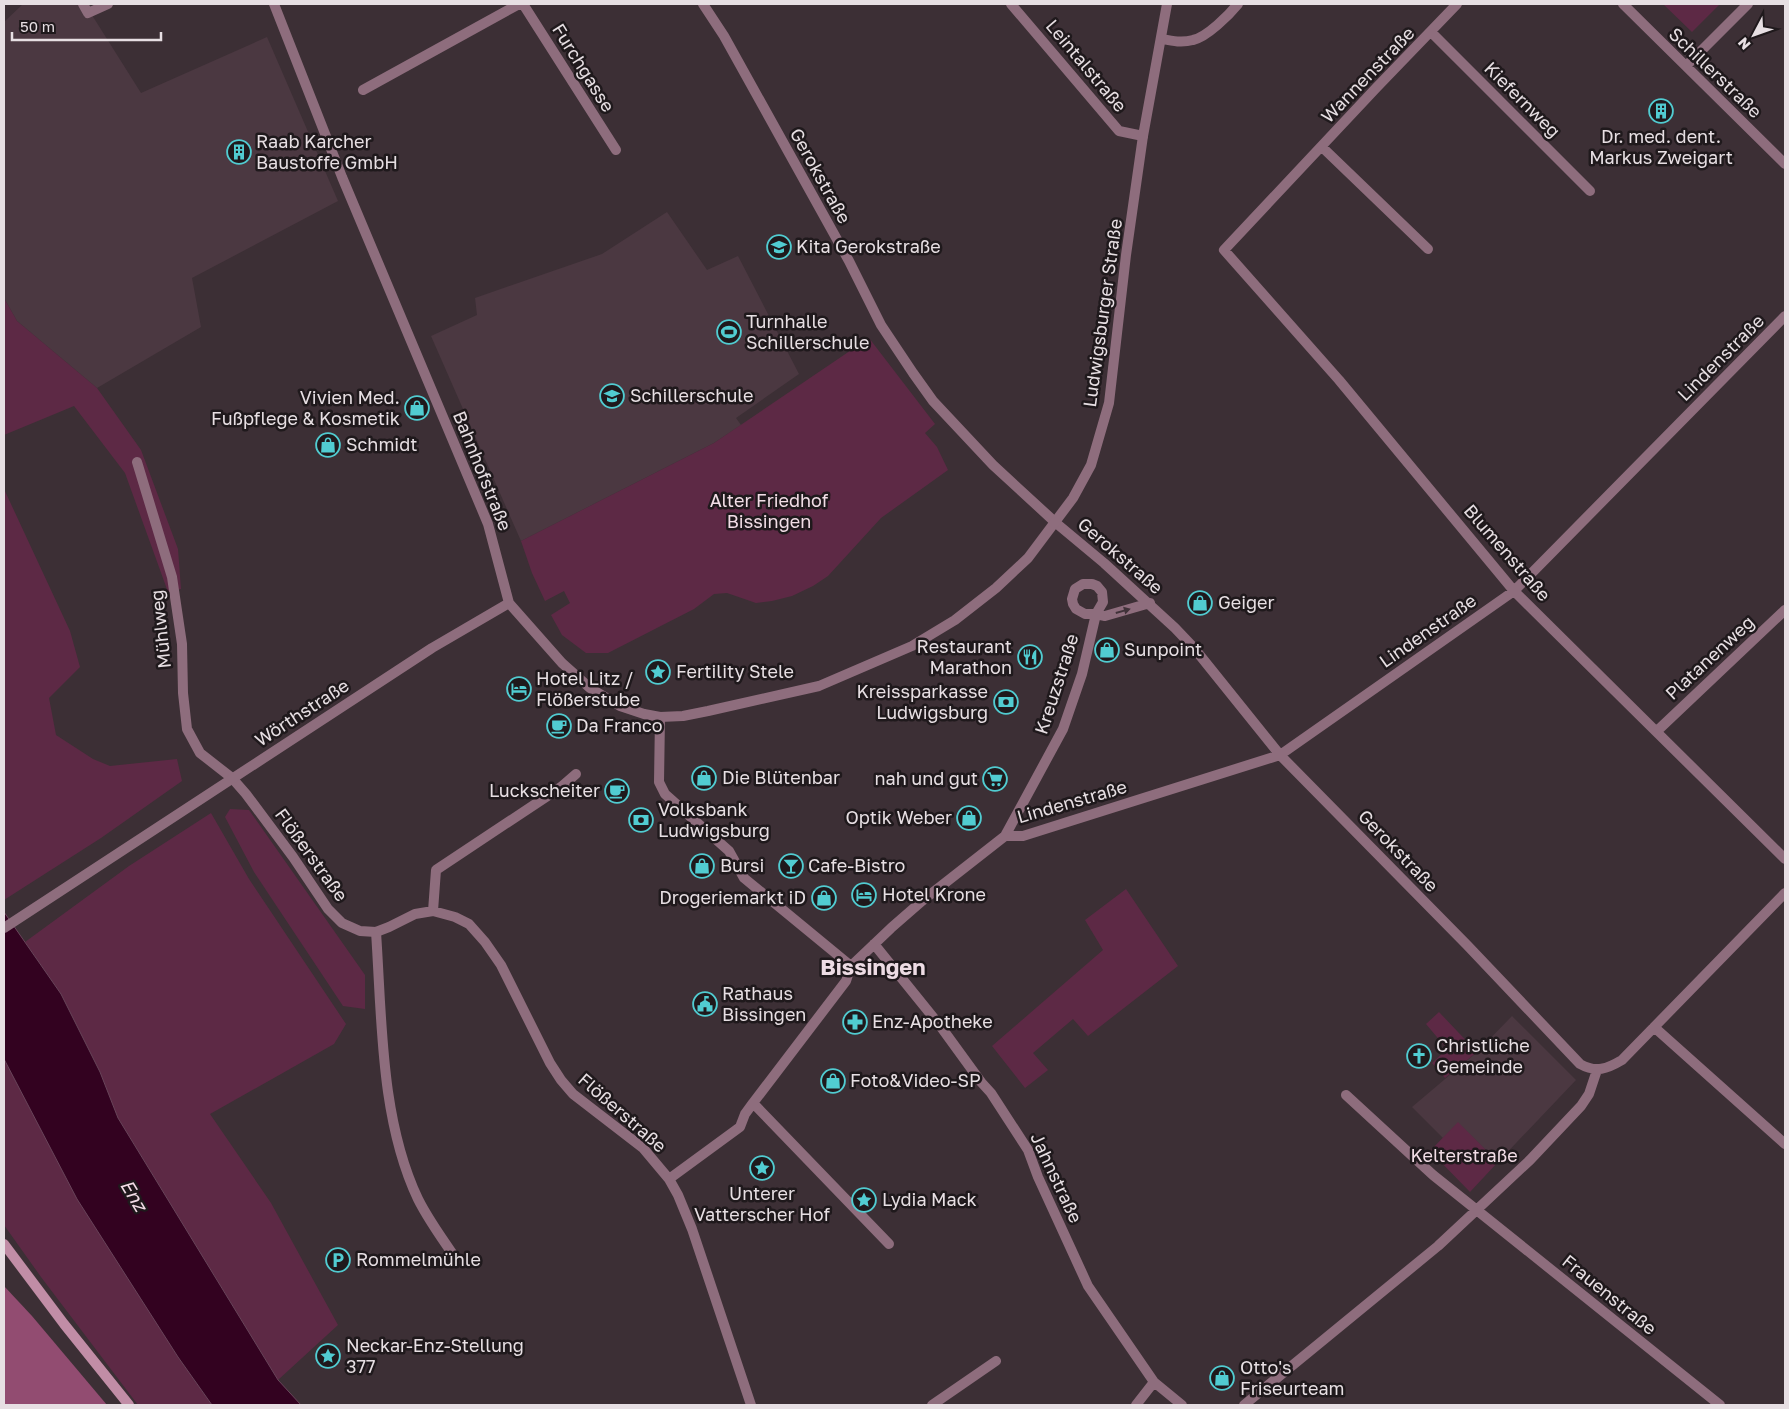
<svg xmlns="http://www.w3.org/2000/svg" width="1789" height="1409" font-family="'Golos Text',sans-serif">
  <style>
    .built { fill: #4b3841 }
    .green { fill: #5d2945 }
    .forest { fill: #924c71 }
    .water { fill: #330220; stroke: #69445a }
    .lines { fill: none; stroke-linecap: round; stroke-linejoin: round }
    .minor { stroke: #8e6d7d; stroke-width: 10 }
    .tertiary { stroke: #8e6d7d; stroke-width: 10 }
    .secondary { stroke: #c18da6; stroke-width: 10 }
    .oneway { fill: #403239 }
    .labels { text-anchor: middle; stroke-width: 5; stroke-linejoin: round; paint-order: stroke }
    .street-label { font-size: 18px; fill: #e7dfe3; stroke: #1f191c }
    .poi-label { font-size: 18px; fill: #e7dfe3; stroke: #1f191c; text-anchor: start }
    .park-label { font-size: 18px; fill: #f2dde6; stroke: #1f191c }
    .water-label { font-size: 19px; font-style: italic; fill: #f3dde7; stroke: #1f191c }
    .district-label { font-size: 22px; font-weight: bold; fill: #eddce4; stroke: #1f191c }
  </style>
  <rect width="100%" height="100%" fill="#3c2f35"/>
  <path class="built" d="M23 4H85L141 93 267 37 338 201 192 278 201 327 97 388 17 321 4 298V22Z
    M667 212 707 270 738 256 799 374 736 418 741 425 714 443 521 541 431 336 477 315 475 298 602 254Z
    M1512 1016 1576 1080 1498 1162 1458 1123 1443 1138 1412 1107 1477 1052Z"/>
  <path class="green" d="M1663 4H1720L1692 32Z
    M4 298 17 321 97 388 141 450 178 549 181 589 168 592 125 473 74 406 4 435Z
    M869 338 935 424 925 433 937 447 948 470 881 518 828 576 813 586 792 596 772 601 756 603 727 593 714 594 694 609 608 653H586L562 635 551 615 570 603 564 591 545 601 532 573 521 541 714 443Z
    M4 489 70 631 80 667 49 698 56 735 93 759 110 766 177 759 182 781 101 838 4 900Z
    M230 809 249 810 365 975V1009L343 1006 254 872 225 817Z
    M211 813 249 879 346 1024 334 1044 210 1114 271 1203 338 1325 278 1380 118 1118 100 1072 61 994 25 942 129 866Z
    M1126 889 1178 966 1088 1036 1073 1019 1033 1053 1048 1070 1025 1088 992 1046 1103 950 1085 920Z
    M1439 1012 1477 1052 1445 1078 1432 1063 1447 1049 1426 1024Z
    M4 1059 39 1124 178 1357 212 1405H138L41 1277 4 1225Z
    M1458 1122 1498 1162 1470 1192 1430 1151Z"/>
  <path class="forest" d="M4 1286 32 1316 107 1405H4Z"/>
  <path class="water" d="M4 912 61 994 100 1072 118 1118 278 1380 301 1405H212L178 1357 77 1199 4 1059Z"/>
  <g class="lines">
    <path class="minor" d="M83 4 88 13 108 4
      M523 4 616 150
      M703 4 724 36 849 261 881 325 913 373 933 401 993 465 1056 523 1104 563 1175 628 1194 648 1280 755 1467 945 1580 1064C1596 1073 1607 1069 1622 1060L1785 893
      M1011 4 1119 131 1143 136
      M1457 4 1377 87 1224 250 1339 380 1514 591 1785 859
      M1623 4 1785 164
      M1431 32 1590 191
      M1161 39C1172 41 1182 43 1193 40 1207 37 1229 15 1238 4
      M1686 66 1748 4
      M363 90 519 4
      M1322 147 1428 249
      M137 462 172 577 182 644 183 693 187 729 200 753 232 778 246 794 293 857 328 909 342 923 360 931 376 932 389 927 415 914 433 911 455 917 469 924 485 942 501 965 550 1063 561 1080 573 1094 643 1148 669 1179 678 1195 692 1229 751 1405
      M660 717 659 782 665 794 729 851 744 878 851 966
      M1657 731 1785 610
      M1005 836H1023L1280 755 1514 591 1785 316
      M433 911 436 870 561 787 576 774
      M376 932C382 1018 380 1119 418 1199 429 1221 443 1240 457 1260
      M874 944 941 1027 981 1082 991 1093 1028 1150 1038 1177 1088 1286 1154 1382 1182 1405
      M1654 1027 1785 1144
      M1346 1095 1433 1175 1720 1405
      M753 1103 889 1244
      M669 1179 740 1127 745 1114 753 1103 846 981 851 966 891 928 922 901 1005 836 1063 729 1082 674 1096 614 1103 602 1102 592 1097 586 1092 584H1083L1075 589 1072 599 1073 604 1076 609 1085 614H1096L1105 616 1150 603
      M932 1405 996 1361
      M1136 1405 1154 1382
      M1244 1405 1438 1246 1530 1160 1581 1106 1589 1094 1597 1070"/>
    <path class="tertiary" d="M274 4 342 177 488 524 509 603 562 663 590 688 620 706 644 714 660 717 683 716 708 711 819 686 912 646 955 620 996 588 1028 558 1073 498 1091 465 1109 403 1126 255 1143 136 1167 4
      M4 928 432 648 509 603"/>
    <path class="secondary" d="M4 1244 64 1324 129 1405"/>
  </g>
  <defs><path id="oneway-solid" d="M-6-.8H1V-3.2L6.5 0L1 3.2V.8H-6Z" transform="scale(1.25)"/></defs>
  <use class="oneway" href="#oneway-solid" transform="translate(1123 611) rotate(-16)"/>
  <defs>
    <g id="building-ring" transform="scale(1.25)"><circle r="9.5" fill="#1f191c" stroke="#51ccd1" stroke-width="1.5"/><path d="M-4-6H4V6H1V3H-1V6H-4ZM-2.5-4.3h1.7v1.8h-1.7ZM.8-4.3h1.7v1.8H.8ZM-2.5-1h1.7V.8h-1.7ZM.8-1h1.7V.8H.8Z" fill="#51ccd1"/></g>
    <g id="school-ring" transform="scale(1.25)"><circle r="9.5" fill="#1f191c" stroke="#51ccd1" stroke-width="1.5"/><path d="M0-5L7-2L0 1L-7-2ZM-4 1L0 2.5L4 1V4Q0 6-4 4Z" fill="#51ccd1"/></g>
    <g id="stadium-ring" transform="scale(1.25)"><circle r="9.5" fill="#1f191c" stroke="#51ccd1" stroke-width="1.5"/><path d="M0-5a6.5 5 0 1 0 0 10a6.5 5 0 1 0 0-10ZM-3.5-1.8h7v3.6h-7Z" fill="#51ccd1"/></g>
    <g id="shop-ring" transform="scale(1.25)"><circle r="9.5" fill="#1f191c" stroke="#51ccd1" stroke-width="1.5"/><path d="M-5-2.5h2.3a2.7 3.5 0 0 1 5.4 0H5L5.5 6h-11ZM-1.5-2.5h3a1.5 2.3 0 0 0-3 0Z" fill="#51ccd1"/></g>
    <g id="restaurant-ring" transform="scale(1.25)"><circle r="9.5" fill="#1f191c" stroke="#51ccd1" stroke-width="1.5"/><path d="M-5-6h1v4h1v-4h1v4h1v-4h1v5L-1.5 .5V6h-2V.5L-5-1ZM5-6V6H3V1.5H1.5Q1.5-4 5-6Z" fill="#51ccd1"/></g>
    <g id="sight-ring" transform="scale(1.25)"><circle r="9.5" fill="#1f191c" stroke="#51ccd1" stroke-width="1.5"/><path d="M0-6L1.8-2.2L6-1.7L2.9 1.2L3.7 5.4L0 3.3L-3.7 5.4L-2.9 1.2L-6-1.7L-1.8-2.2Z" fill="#51ccd1"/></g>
    <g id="hotel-ring" transform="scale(1.25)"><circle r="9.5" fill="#1f191c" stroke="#51ccd1" stroke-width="1.5"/><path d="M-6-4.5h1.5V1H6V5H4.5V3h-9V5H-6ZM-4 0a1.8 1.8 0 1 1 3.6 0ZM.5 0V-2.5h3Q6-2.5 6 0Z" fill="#51ccd1"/></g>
    <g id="bank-ring" transform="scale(1.25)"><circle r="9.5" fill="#1f191c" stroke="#51ccd1" stroke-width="1.5"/><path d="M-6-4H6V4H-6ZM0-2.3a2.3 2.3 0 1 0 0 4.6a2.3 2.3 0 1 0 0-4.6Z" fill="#51ccd1"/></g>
    <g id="cafe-ring" transform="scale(1.25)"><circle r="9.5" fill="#1f191c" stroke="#51ccd1" stroke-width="1.5"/><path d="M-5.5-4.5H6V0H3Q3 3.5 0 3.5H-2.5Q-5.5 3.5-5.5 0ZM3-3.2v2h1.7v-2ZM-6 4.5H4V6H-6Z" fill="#51ccd1"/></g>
    <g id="supermarket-ring" transform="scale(1.25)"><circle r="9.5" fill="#1f191c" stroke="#51ccd1" stroke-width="1.5"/><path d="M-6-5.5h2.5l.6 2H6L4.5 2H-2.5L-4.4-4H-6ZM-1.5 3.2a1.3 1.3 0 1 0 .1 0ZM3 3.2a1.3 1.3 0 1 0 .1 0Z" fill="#51ccd1"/></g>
    <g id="bar-ring" transform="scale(1.25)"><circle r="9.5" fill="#1f191c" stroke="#51ccd1" stroke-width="1.5"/><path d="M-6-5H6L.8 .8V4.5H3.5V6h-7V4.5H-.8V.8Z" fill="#51ccd1"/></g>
    <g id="civic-ring" transform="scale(1.25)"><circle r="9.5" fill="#1f191c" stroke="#51ccd1" stroke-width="1.5"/><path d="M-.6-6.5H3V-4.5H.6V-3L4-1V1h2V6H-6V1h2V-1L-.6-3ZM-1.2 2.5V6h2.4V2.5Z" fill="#51ccd1"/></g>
    <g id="pharmacy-ring" transform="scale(1.25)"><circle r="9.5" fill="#1f191c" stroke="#51ccd1" stroke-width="1.5"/><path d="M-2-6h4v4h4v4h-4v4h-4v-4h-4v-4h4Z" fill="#51ccd1"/></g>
    <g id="church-ring" transform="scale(1.25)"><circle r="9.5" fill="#1f191c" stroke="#51ccd1" stroke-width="1.5"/><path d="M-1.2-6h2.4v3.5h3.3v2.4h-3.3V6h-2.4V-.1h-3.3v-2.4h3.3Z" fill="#51ccd1"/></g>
    <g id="parking-ring" transform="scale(1.25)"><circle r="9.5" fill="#1f191c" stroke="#51ccd1" stroke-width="1.5"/><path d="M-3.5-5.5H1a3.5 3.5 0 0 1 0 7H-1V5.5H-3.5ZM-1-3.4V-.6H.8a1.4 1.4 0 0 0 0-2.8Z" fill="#51ccd1"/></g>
  </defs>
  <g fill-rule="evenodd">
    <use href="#building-ring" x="1661" y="111"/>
    <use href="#building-ring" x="239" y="152"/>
    <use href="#school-ring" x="779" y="247"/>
    <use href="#stadium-ring" x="729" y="332"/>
    <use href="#school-ring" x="612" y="396"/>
    <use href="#shop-ring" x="417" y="408"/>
    <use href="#shop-ring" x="328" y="445"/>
    <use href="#shop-ring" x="1200" y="603"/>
    <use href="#shop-ring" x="1107" y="650"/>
    <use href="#restaurant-ring" x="1030" y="657"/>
    <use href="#sight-ring" x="658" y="672"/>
    <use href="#hotel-ring" x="519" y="689"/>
    <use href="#bank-ring" x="1006" y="702"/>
    <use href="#cafe-ring" x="559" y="726"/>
    <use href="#shop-ring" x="704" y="778"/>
    <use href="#supermarket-ring" x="995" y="779"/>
    <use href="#cafe-ring" x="617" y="791"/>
    <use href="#shop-ring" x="969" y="818"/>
    <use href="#bank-ring" x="641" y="820"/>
    <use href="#shop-ring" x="702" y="866"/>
    <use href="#bar-ring" x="791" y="866"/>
    <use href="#hotel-ring" x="864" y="895"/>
    <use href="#shop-ring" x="824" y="898"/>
    <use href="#civic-ring" x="705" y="1004"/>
    <use href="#pharmacy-ring" x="855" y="1022"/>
    <use href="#church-ring" x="1419" y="1056"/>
    <use href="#shop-ring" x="833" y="1081"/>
    <use href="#sight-ring" x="762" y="1168"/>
    <use href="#sight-ring" x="864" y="1200"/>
    <use href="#parking-ring" x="338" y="1260"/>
    <use href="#sight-ring" x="328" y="1356"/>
    <use href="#shop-ring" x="1222" y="1378"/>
  </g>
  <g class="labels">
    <g class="street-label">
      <text transform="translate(1086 66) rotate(50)" y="6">Leintalstraße</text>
      <text transform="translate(583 68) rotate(58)" y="6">Furchgasse</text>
      <text transform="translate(1715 73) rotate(44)" y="6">Schillerstraße</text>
      <text transform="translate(1368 75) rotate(-46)" y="6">Wannenstraße</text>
      <text transform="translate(1522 100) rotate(45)" y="6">Kiefernweg</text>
      <text transform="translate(820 176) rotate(61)" y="6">Gerokstraße</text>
      <text transform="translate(1103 313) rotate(-82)" y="6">Ludwigsburger Straße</text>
      <text transform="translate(1721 358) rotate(-45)" y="6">Lindenstraße</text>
      <text transform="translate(482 471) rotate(68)" y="6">Bahnhofstraße</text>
      <text transform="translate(1507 553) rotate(49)" y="6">Blumenstraße</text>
      <text transform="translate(1120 556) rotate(41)" y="6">Gerokstraße</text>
      <text transform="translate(161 629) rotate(-96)" y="6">Mühlweg</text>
      <text transform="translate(1428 631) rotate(-35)" y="6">Lindenstraße</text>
      <text transform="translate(1710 658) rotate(-43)" y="6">Platanenweg</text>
      <text transform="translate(1057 684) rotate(-72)" y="6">Kreuzstraße</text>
      <text transform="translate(302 713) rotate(-33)" y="6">Wörthstraße</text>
      <text transform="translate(1072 802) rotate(-16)" y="6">Lindenstraße</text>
      <text transform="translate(1398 851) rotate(46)" y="6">Gerokstraße</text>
      <text transform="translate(311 855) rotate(54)" y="6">Flößerstraße</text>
      <text transform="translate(622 1113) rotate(41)" y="6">Flößerstraße</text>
      <text transform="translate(1056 1178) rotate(65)" y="6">Jahnstraße</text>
      <text transform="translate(1609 1295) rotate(39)" y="6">Frauenstraße</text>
    </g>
    <g class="poi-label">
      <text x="1661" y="143" text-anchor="middle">Dr. med. dent.<tspan x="1661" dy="21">Markus Zweigart</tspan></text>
      <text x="256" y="148">Raab Karcher<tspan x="256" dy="21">Baustoffe GmbH</tspan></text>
      <text x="796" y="253">Kita Gerokstraße</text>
      <text x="746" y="328">Turnhalle<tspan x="746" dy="21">Schillerschule</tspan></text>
      <text x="630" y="402">Schillerschule</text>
      <text x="400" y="404" text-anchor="end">Vivien Med.<tspan x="400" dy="21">Fußpflege &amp; Kosmetik</tspan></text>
      <text x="346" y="451">Schmidt</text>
      <text x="1218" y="609">Geiger</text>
      <text x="1012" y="653" text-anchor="end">Restaurant<tspan x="1012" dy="21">Marathon</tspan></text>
      <text x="1124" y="656">Sunpoint</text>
      <text x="676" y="678">Fertility Stele</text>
      <text x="536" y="685">Hotel Litz /<tspan x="536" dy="21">Flößerstube</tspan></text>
      <text x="988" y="698" text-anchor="end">Kreissparkasse<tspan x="988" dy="21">Ludwigsburg</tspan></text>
      <text x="576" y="732">Da Franco</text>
      <text x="722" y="784">Die Blütenbar</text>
      <text x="978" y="785" text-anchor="end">nah und gut</text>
      <text x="600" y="797" text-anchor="end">Luckscheiter</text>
      <text x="658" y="816">Volksbank<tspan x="658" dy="21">Ludwigsburg</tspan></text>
      <text x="952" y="824" text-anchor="end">Optik Weber</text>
      <text x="720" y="872">Bursi</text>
      <text x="808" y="872">Cafe-Bistro</text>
      <text x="882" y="901">Hotel Krone</text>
      <text x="806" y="904" text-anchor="end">Drogeriemarkt iD</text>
      <text x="722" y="1000">Rathaus<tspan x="722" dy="21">Bissingen</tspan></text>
      <text x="872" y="1028">Enz-Apotheke</text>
      <text x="1436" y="1052">Christliche<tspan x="1436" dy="21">Gemeinde</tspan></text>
      <text x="850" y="1087">Foto&amp;Video-SP</text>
      <text x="762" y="1200" text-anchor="middle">Unterer<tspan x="762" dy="21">Vatterscher Hof</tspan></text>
      <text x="882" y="1206">Lydia Mack</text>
      <text x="356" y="1266">Rommelmühle</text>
      <text x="346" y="1352">Neckar-Enz-Stellung<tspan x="346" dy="21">377</tspan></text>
      <text x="1240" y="1374">Otto's<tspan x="1240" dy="21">Friseurteam</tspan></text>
    </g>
    <g class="park-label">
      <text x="769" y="507">Alter Friedhof<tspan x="769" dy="21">Bissingen</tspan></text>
      <text x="1464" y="1162">Kelterstraße</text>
    </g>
    <g class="water-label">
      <text transform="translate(134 1195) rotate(59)" y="7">Enz</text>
    </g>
    <g class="district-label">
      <text x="873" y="975">Bissingen</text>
    </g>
  </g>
  <rect width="1789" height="1409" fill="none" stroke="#e7dfe3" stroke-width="10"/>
  <g transform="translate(1754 35) rotate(229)" stroke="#1f191c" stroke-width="4" paint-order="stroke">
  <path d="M0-4L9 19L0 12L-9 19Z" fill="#e7dfe3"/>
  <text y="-8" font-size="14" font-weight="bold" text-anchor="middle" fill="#e7dfe3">N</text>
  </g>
  <path d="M12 32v8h149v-8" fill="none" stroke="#e7dfe3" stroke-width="2.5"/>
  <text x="20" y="32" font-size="15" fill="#e7dfe3" stroke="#1f191c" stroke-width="4" paint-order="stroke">50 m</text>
</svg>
